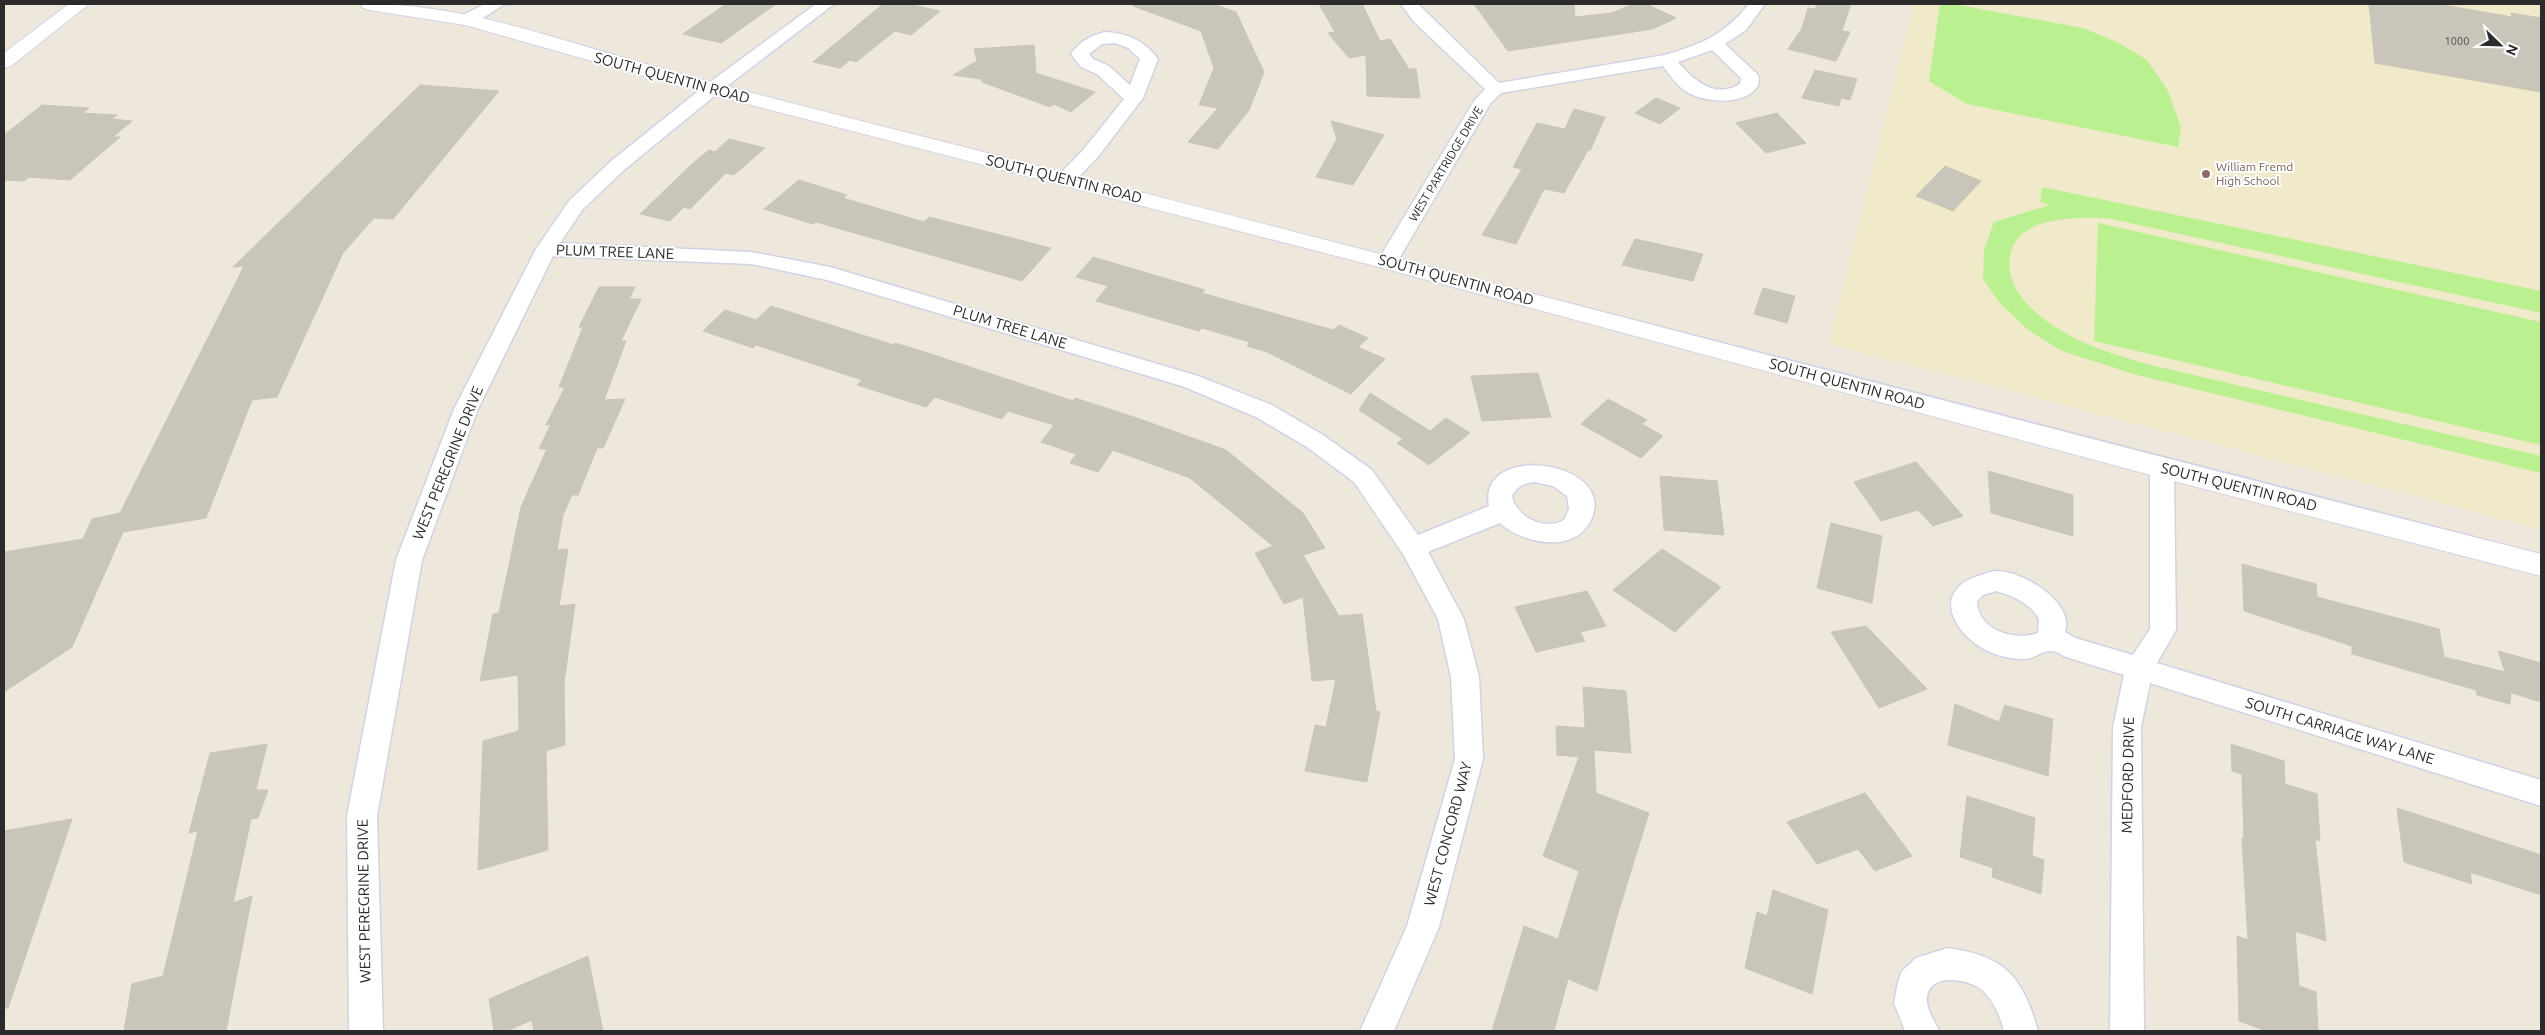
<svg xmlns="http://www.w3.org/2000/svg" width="2545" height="1035" font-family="Ubuntu,sans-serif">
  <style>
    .education { fill: #f0e9ca }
    .pitch { fill: #baf090 }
    .building { fill: #c9c5bb; stroke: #c9c5b5 }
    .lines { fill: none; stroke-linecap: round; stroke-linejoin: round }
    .street-casing { stroke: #d1d2e5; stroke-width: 3 }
    .secondary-casing { stroke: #d1d2e5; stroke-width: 2 }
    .street { fill: #fff; fill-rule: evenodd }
    .secondary { fill: #fff; fill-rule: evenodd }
    .education-dot { fill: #8d6e63; stroke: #fff; stroke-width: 2 }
    .labels { text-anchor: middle; stroke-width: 4; stroke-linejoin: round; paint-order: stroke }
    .far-number-label { font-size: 11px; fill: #52524f }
    .far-street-label { font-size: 12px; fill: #2b2b2b; stroke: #fff }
    .far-education-label { font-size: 12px; fill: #785e54; stroke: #fff; text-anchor: start }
    .street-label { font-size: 15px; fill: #2b2b2b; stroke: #fff }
  </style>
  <rect width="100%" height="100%" fill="#eee8dc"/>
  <path class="education" d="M1914 4H2541V529L1829 344Z"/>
  <path class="pitch" d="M1940 4H1953L2083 28 2119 43 2147 60 2168 91 2181 128 2178 147 1967 104 1929 81Z
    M2042 187 2541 291V313L2112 219C2089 217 2067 217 2044 223 2000 235 2001 278 2029 306 2062 339 2108 353 2151 365L2541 456V473L2137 375 2062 351 2027 329 1999 302 1983 279 1984 250 1994 222 2050 205 2040 202Z
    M2098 223 2541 322V445L2094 341Z"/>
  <path class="building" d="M726 4H776L721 43 683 34Z
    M883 4H908L940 11 911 35 895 31 856 62 850 60 840 68 813 62Z
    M1133 4H1212L1236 12 1264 72 1249 110 1218 149 1188 142 1218 108 1199 105 1214 68 1201 31 1133 6Z
    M1319 4H1362L1380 41 1390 39 1409 69H1416L1420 98 1367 96 1366 55 1349 58 1328 33 1335 32Z
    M1474 4H1574L1575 17 1612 13 1633 4H1646L1676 18 1653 29 1508 51Z
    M1816 4H1851L1842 31 1850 32 1836 61 1788 49 1802 28 1808 8 1816 9Z
    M2369 4H2437L2512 17 2511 13 2541 18V92L2375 63Z
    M1034 45 1036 73 1095 92 1071 112 1054 104 1050 107 982 82 981 79 953 75 977 61 974 49Z
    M1815 70 1857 79 1850 100 1841 98 1839 106 1802 98Z
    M420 85 499 91 393 219 374 218 343 253 277 397 252 400 206 518 123 532 72 647 4 692V552L83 539 92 519 120 513 244 266 233 267Z
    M1656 98 1680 108 1660 124 1635 113Z
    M42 105 89 108 82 113 117 115 112 119 132 121 113 137H120L70 180 29 177 24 181 4 180V135Z
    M1574 109 1605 117 1590 151 1588 150 1564 193 1544 189 1516 244 1482 235 1522 169 1513 167 1537 123 1565 129Z
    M1777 113 1806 143 1766 153 1736 123Z
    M1331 121 1384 135 1353 185 1316 177 1337 139Z
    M729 139 765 148 734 175 726 173 690 209 684 207 670 221 640 214 692 164 709 150 715 152Z
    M1945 166 1981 181 1953 211 1916 196Z
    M799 180 847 195 843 198 924 222 929 217 1051 248 1022 281 816 222 813 224 764 209Z
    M1635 239 1703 254 1693 281 1622 265Z
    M1093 257 1205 290 1202 293 1333 330 1339 325 1368 338 1358 347 1385 359 1351 394 1267 352 1247 346 1250 342 1202 328 1199 331 1096 301 1108 286 1076 277Z
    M599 287H635L629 299H641L621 341H626L604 400 625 399 603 448H597L578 495H572L563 515 557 550 568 549 559 606 575 604 564 683 565 745 546 751 548 850 478 870 483 741 519 731 518 675 480 681 493 614 499 613 521 507 547 449H539L551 424 546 425 565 387H559L583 327H579Z
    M1763 288 1795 296 1787 323 1754 314Z
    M771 306 894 345 895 343 925 352 1073 401 1075 398 1137 418 1226 450 1303 513 1325 548 1303 555 1339 616 1362 614 1376 711 1380 712 1367 782 1305 771 1315 725 1326 727 1336 679 1312 681 1303 597 1284 604 1255 553 1273 546 1190 478 1113 450 1098 472 1070 463 1076 454 1041 442 1054 425 1008 411 1002 419 935 397 926 407 857 385 862 380 756 345 753 348 703 331 725 310 756 320Z
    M1538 373 1551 417 1482 421 1471 376Z
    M1370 393 1430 431 1446 418 1470 433 1429 465 1397 443 1403 439 1359 410Z
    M1608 399 1647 420 1642 424 1663 436 1641 458 1581 424Z
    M1916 462 1963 516 1933 526 1918 510 1881 521 1854 482Z
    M1988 471 2073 495V536L1991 513Z
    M1660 476 1717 481 1724 535 1664 530Z
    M1831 523 1882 536 1872 603 1817 588Z
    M1662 549 1721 587 1675 632 1613 590Z
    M2242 564 2316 584 2317 597 2439 629 2444 657 2505 672 2498 651 2541 663V702L2512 693 2511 690 2510 704 2477 695 2476 690 2352 654V646L2244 611Z
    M1587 591 1606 626 1580 632 1585 641 1536 652 1515 607Z
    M1866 626 1927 689 1879 708 1831 632Z
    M1583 687 1626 691 1631 753 1594 750 1596 793 1649 813 1618 913 1597 991 1568 979 1554 1031H1492L1524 926 1558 939 1579 871 1543 856 1579 757 1557 755 1556 726 1585 728Z
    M1955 704 1999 722 2005 705 2053 719 2048 776 1948 745Z
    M267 744 256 790H268L258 818 251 819 233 903 252 896 226 1031H124L132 984 163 976 198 831 189 833 210 753Z
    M2231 744 2284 761 2285 784 2317 794 2320 841 2315 839 2326 941 2295 931 2299 986 2316 992 2318 1031H2266L2239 1021 2237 936 2248 940 2242 838 2244 839 2242 774 2232 771Z
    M1865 793 1912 856 1875 871 1858 849 1817 864 1787 822Z
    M1967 796 2035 818 2032 856 2044 860 2041 894 1992 877 1993 868 1960 857Z
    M2397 808 2541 855V895L2470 872 2472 884 2404 862Z
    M72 819 8 1008H4V831Z
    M1773 890 1828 910 1812 994 1745 968 1757 912 1767 916Z
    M588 956 603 1031H534L532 1020 507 1031H494L489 999Z"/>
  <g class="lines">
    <g class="street-casing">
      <path id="street" d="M485 4H505L473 24H461L459 20 461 16Z
        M816 4H834L718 93 624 170 583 209 560 243 751 252 830 267 1198 376 1272 405 1323 435 1372 470 1418 535 1489 506C1477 442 1611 460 1593 515 1580 555 1524 545 1500 523L1428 552 1464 619 1479 677 1483 759 1439 927 1394 1031H1360L1407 926 1455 759 1451 677 1438 619 1403 554 1354 482 1307 447 1256 417 1182 386 827 280 751 264 553 256 478 409 422 560 377 816 383 1031H349L347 816 396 560 454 409 536 249 569 201 610 162 706 85ZM1534 482 1553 486 1567 496 1569 509 1564 520C1544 531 1516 517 1512 496 1516 487 1525 483 1534 482Z
        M1401 4H1418L1499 83 1665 55C1702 44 1724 35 1749 4H1765L1746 30 1725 44 1756 73 1759 77 1758 86C1745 106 1705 103 1687 92 1677 86 1670 75 1663 66L1501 93 1490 104 1397 262 1394 267 1387 268 1380 267 1377 262 1474 101 1485 89 1414 22ZM1712 50 1741 78 1740 84C1715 99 1694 81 1678 62Z
        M1105 32C1127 33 1145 41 1158 59L1143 98 1097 158 1073 183H1059L1056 179 1059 175 1083 150 1124 99 1097 74 1081 67 1071 54C1080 41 1090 36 1105 32ZM1115 43 1128 48 1140 59 1130 85 1109 66 1093 59 1089 54 1102 44Z
        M2162 459 2171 462 2174 468 2176 630 2157 663 2541 780V806L2150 683 2141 727 2144 1031H2110L2113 727 2124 675C2105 669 2085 663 2066 657 2062 655 2056 651 2052 651 2044 650 2034 658 2026 659 2011 660 1988 654 1976 644 1946 622 1938 587 1981 575 1985 574 1991 571 1996 571 2021 570 2075 602 2065 632L2075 638 2133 655 2150 629V468L2153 462ZM1996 591C2012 595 2031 604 2039 619L2038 633C2014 641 1978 631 1977 601L1983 595Z
        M1948 948C2005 956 2023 977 2038 1031H2004C2000 1016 1995 1003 1983 991 1968 977 1924 972 1927 1003 1928 1012 1936 1023 1939 1031H1905L1894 1003 1898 982 1902 971 1916 958Z"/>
    </g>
    <g class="secondary-casing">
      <path id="secondary" d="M69 4H89L11 66 4 68V53Z
        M360 4C457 2 553 38 646 64 751 94 858 120 964 147 1490 281 2014 421 2541 554V576L2162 478 1379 267 705 93 465 25 369 10 363 8Z"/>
    </g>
    <use href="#street" class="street"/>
    <use href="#secondary" class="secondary"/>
  </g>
  <circle class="education-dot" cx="2206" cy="174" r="5"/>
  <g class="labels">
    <g class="far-number-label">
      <text x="2457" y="45">1000</text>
    </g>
    <g class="far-street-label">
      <text transform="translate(1446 164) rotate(-59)" y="4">WEST PARTRIDGE DRIVE</text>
    </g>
    <g class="far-education-label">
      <text x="2216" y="171">William Fremd<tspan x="2216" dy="14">High School</tspan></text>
    </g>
    <g class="street-label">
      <text transform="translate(672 78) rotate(15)" y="5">SOUTH QUENTIN ROAD</text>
      <text transform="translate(1064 179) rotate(14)" y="5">SOUTH QUENTIN ROAD</text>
      <text transform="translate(615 252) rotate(2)" y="5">PLUM TREE LANE</text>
      <text transform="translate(1456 280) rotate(15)" y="5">SOUTH QUENTIN ROAD</text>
      <text transform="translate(1010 327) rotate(17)" y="5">PLUM TREE LANE</text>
      <text transform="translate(1847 384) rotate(15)" y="5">SOUTH QUENTIN ROAD</text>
      <text transform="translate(448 463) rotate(-68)" y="5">WEST PEREGRINE DRIVE</text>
      <text transform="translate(2239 487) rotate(14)" y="5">SOUTH QUENTIN ROAD</text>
      <text transform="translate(2340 731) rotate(17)" y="5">SOUTH CARRIAGE WAY LANE</text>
      <text transform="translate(2128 775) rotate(-89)" y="5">MEDFORD DRIVE</text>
      <text transform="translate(1448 834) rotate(-75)" y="5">WEST CONCORD WAY</text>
      <text transform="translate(364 901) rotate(-91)" y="5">WEST PEREGRINE DRIVE</text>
    </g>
  </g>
  <rect width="2545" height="1035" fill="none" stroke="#2b2b2b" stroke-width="10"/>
  <g transform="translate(2500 45) rotate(113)" stroke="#ffffff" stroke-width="4" paint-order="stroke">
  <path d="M0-4L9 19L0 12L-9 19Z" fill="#2b2b2b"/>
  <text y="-8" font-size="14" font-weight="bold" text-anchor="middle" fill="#2b2b2b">N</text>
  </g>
</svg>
